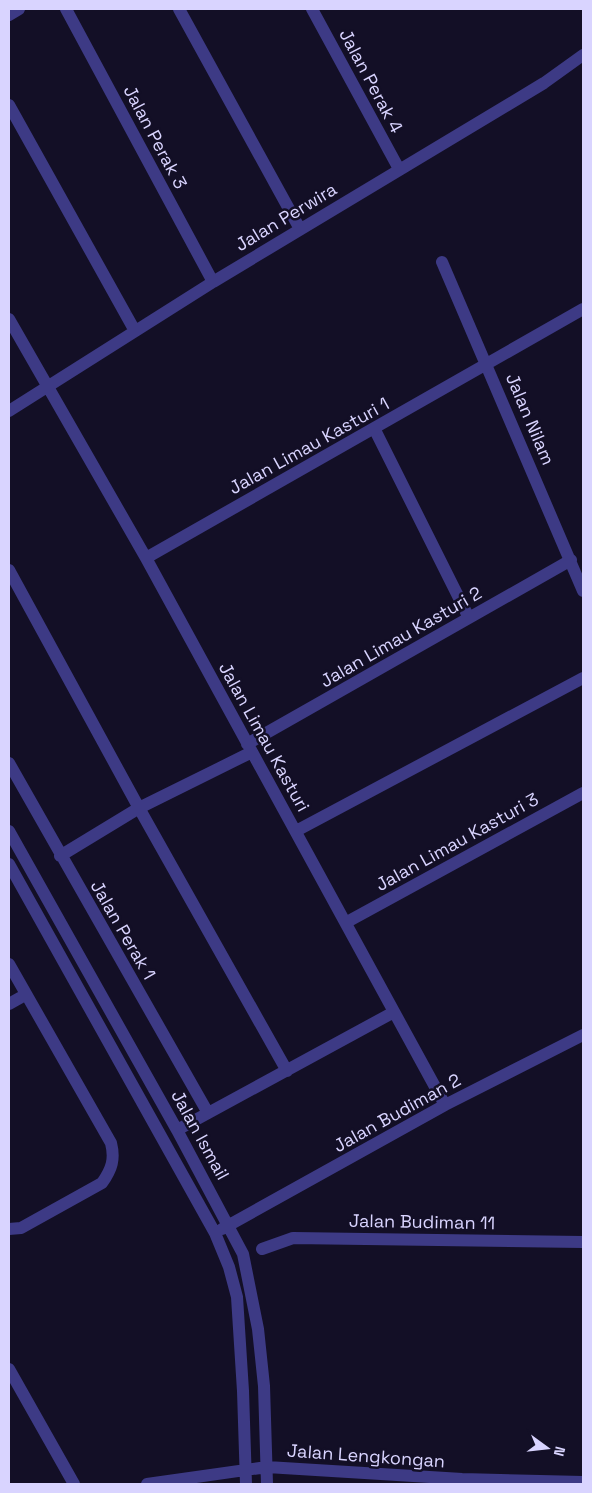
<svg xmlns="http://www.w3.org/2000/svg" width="592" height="1493" font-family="'Space Grotesk',sans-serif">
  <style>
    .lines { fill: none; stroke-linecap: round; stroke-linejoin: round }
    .minor { stroke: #3d3a85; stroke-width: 12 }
    .labels { text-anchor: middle; stroke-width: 5; stroke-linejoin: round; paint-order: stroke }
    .street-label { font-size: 18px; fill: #d9d4ff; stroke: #130f26 }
  </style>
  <rect width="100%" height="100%" fill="#130f26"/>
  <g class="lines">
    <path class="minor" d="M66 9 213 282
      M179 9 300 229
      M312 9 399 169
      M9 15 19 9
      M9 105 135 331
      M442 262 583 591
      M9 319 146 558 445 1105
      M9 411 213 282 544 83 583 55
      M375 430 469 618
      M146 558 583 309
      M9 570 139 808 287 1071
      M247 744 571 560
      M9 763 208 1113
      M9 831 177 1130 243 1254 258 1329 264 1386 267 1484
      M296 831 583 678
      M60 856 139 808 252 752
      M9 864 215 1233 229 1267 237 1297 243 1391 246 1484
      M347 922 583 793
      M9 964 111 1143C115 1159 112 1169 102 1183L21 1228 9 1229
      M9 1004 25 995
      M177 1130 394 1012
      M222 1229 445 1105 583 1035
      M262 1249 293 1238 583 1242
      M9 1369 74 1484
      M147 1484 267 1467 462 1479 583 1482"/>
  </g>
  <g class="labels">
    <g class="street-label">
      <text transform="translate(371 81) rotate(62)" y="6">Jalan Perak 4</text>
      <text transform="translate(155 137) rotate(62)" y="6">Jalan Perak 3</text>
      <text transform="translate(286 217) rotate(-31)" y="6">Jalan Perwira</text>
      <text transform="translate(530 419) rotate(67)" y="6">Jalan Nilam</text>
      <text transform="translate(309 446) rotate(-29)" y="6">Jalan Limau Kasturi 1</text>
      <text transform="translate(401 637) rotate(-30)" y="6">Jalan Limau Kasturi 2</text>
      <text transform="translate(264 737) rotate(61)" y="6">Jalan Limau Kasturi</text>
      <text transform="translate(457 842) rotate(-29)" y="6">Jalan Limau Kasturi 3</text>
      <text transform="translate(123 930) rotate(60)" y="6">Jalan Perak 1</text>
      <text transform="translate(397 1113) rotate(-29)" y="6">Jalan Budiman 2</text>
      <text transform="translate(200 1135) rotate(61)" y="6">Jalan Ismail</text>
      <text transform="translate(422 1222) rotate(1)" y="6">Jalan Budiman 11</text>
      <text transform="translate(366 1456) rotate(4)" y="6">Jalan Lengkongan</text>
    </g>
  </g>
  <rect width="592" height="1493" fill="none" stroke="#d9d4ff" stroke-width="20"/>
  <g transform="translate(547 1448) rotate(105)" stroke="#130f26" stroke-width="4" paint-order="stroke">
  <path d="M0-4L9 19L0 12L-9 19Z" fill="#d9d4ff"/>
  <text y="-8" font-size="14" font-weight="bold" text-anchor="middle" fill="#d9d4ff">N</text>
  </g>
</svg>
